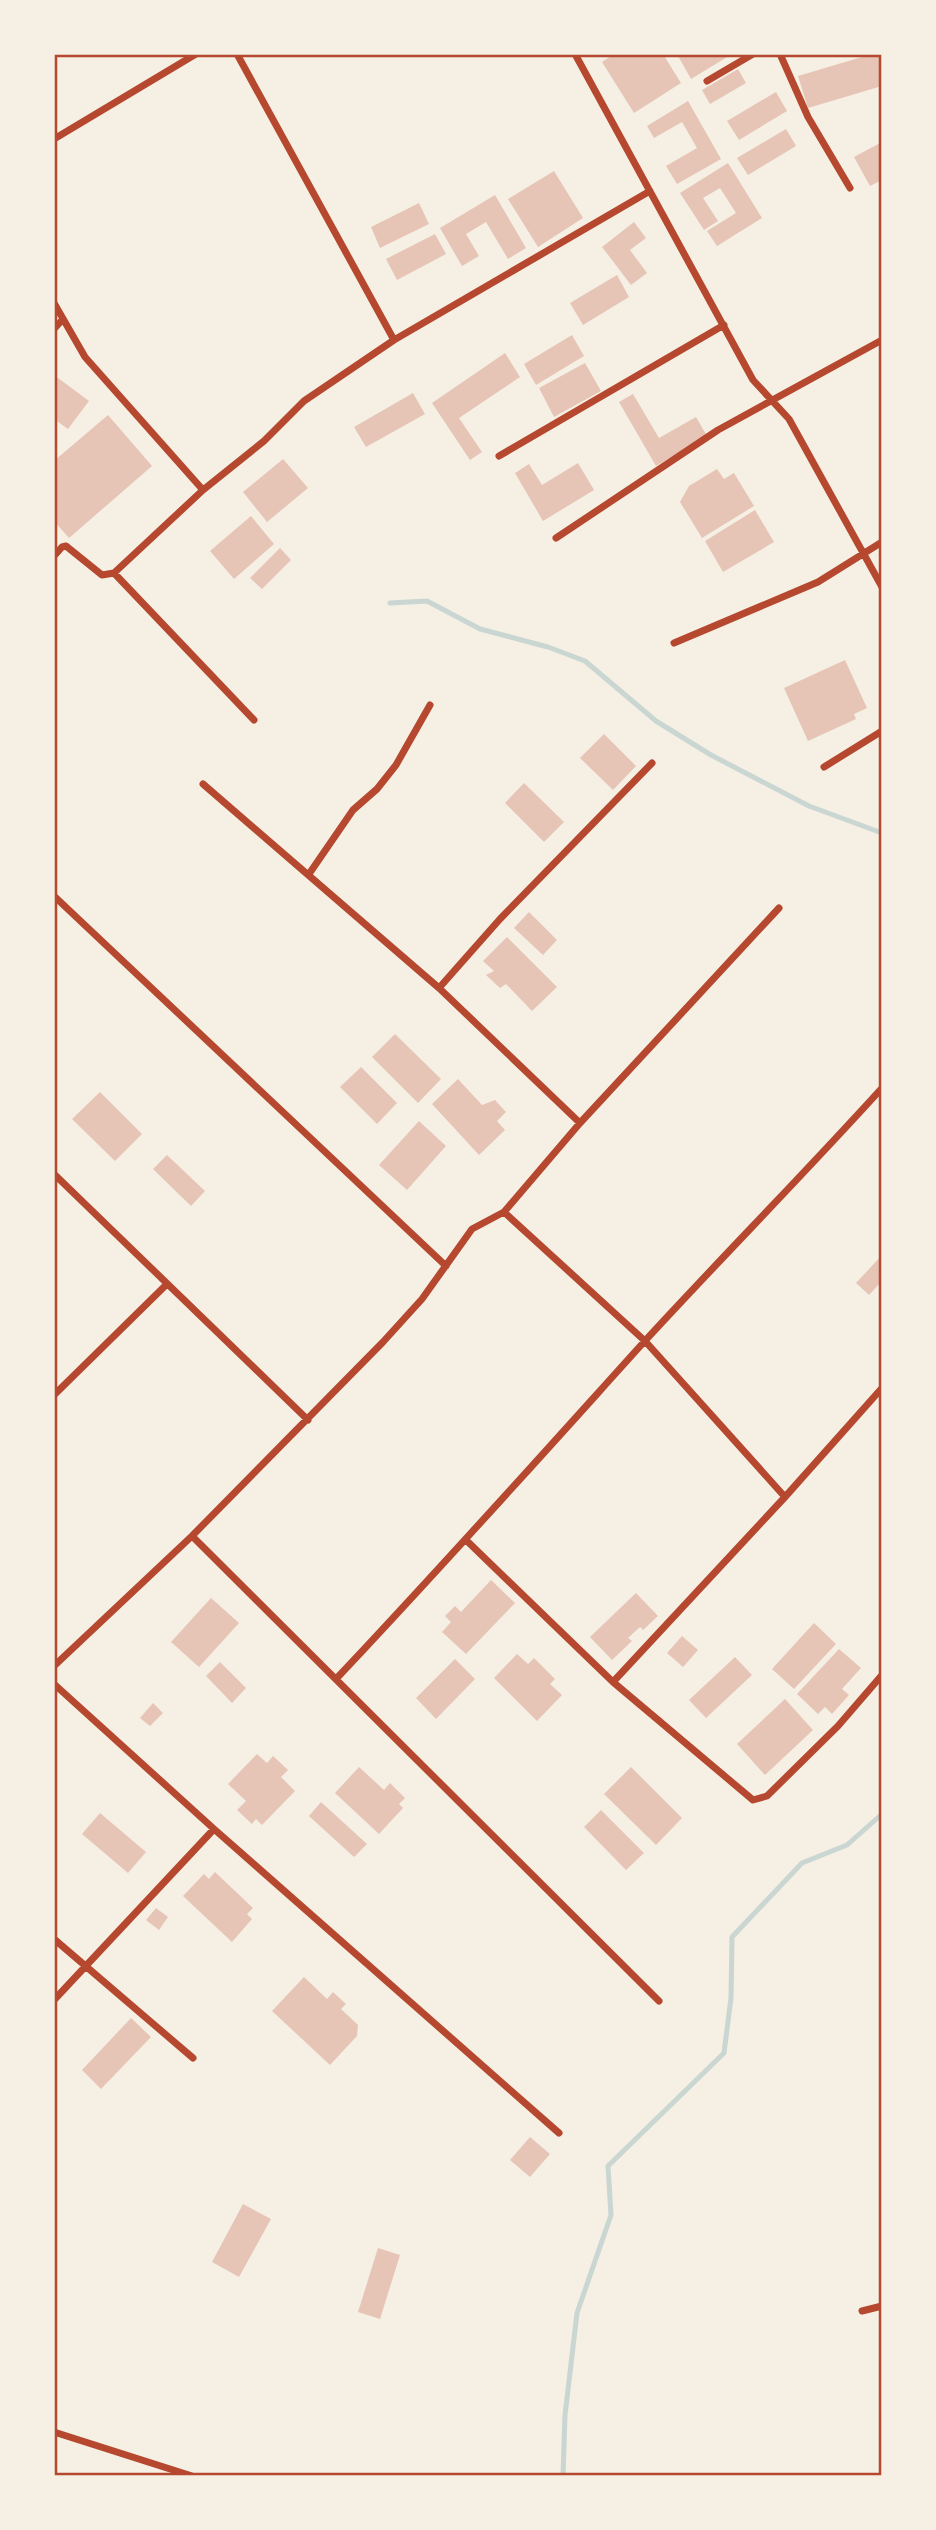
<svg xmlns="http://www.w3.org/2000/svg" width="936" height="2530" font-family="'Open Sans',sans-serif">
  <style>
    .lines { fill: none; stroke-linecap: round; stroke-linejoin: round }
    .stream { stroke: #c9d6d2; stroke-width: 5 }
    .building { fill: #e6c5b7 }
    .minor { stroke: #b5482f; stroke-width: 7 }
    .neatline { fill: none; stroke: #b5482f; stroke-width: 2.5 }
  </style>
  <rect width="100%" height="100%" fill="#f6efe4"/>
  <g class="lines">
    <path class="stream" d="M390 603 427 601 480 629 548 647 585 661 656 721 711 755 809 806 882 833
      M563 2476 565 2415 577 2313 611 2215 608 2166 724 2053 731 1998 732 1937 802 1863 847 1845 882 1814"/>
  </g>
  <path class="building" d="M614 54H663L681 83 634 113 602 62Z
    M677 54H732L691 79Z
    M872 54H882V86L808 108 798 76Z
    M738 69 746 83 710 104 702 90Z
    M776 92 787 111 739 140 727 121Z
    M688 101 721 159 677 184 666 166 697 148 682 122 654 138 647 126Z
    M786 129 796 146 748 175 737 158Z
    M882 142V180L870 186 854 157Z
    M728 163 762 218 717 246 707 231 736 213 720 188 703 198 718 221 704 230 680 193Z
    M554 171 583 218 538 247 508 199Z
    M495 195 526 248 508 259 486 222 466 234 479 256 462 266 440 228Z
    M419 203 429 224 380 248 371 227Z
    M634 222 646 238 630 250 647 273 631 285 602 247Z
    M435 234 446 254 397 280 386 259Z
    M617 275 629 297 583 325 570 303Z
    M572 335 584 356 536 385 524 364Z
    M505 353 520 377 459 418 482 452 470 460 432 403Z
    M585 363 601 391 554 417 539 388Z
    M54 375 89 401 68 429 54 419Z
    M413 393 425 414 366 447 354 427Z
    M633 394 659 438 696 417 707 436 656 466 619 402Z
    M108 415 152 466 69 538 54 521V461Z
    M283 459 308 488 267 522 243 492Z
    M578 463 594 490 543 521 515 473 529 464 542 485Z
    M717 469 724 479 734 473 754 506 702 538 680 502 689 486Z
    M755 510 774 542 723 572 705 541Z
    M251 516 274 544 234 579 210 551Z
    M280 548 291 560 262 589 250 578Z
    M845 660 867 708 854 714 856 719 808 741 784 688Z
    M604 734 636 766 613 790 580 758Z
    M524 783 564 822 544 842 505 803Z
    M529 912 557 940 543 955 514 928Z
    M507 937 557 987 532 1011 506 984 500 988 486 975 494 971 483 961Z
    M395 1034 441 1079 418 1103 372 1057Z
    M361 1067 397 1103 377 1124 340 1087Z
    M458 1079 482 1105 495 1100 506 1112 497 1121 505 1130 479 1155 432 1104Z
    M100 1092 142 1134 115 1161 72 1119Z
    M419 1121 446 1146 407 1190 379 1165Z
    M167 1155 205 1191 191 1206 153 1169Z
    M882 1255V1281L869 1295 856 1283Z
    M491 1580 515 1603 466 1654 442 1632 451 1622 445 1616 455 1606 461 1612Z
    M636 1593 658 1616 643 1630 640 1627 628 1638 632 1641 612 1660 590 1637Z
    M211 1598 239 1623 199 1667 171 1642Z
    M814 1623 836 1644 794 1689 772 1669Z
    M682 1636 698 1650 683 1667 667 1653Z
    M839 1649 861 1668 842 1689 849 1695 832 1714 825 1707 818 1714 797 1694Z
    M517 1654 528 1664 534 1658 555 1679 550 1684 562 1695 537 1721 494 1678Z
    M735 1657 752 1675 706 1718 689 1700Z
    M455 1659 475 1679 436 1719 416 1698Z
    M220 1662 246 1688 232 1703 206 1676Z
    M785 1699 813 1730 765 1775 737 1744Z
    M153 1703 163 1713 150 1726 140 1718Z
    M257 1754 267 1763 273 1756 288 1770 281 1777 295 1791 262 1825 256 1819 252 1824 237 1810 246 1801 228 1784Z
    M359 1767 384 1790 390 1783 405 1798 399 1804 403 1808 379 1834 335 1793Z
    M631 1767 682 1818 656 1845 604 1794Z
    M321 1802 367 1844 354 1857 309 1816Z
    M601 1810 644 1853 626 1870 584 1827Z
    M100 1813 146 1852 128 1873 82 1834Z
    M215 1872 253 1908 247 1914 252 1919 232 1942 183 1896 204 1874 209 1879Z
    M156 1908 168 1917 159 1930 146 1920Z
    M304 1977 327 1999 333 1992 346 2004 341 2009 358 2025 357 2036 330 2065 272 2011Z
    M131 2018 151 2037 101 2089 82 2070Z
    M530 2137 550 2154 530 2177 510 2160Z
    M243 2204 271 2219 239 2277 212 2262Z
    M378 2248 400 2255 380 2319 358 2312Z"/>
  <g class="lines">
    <path class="minor" d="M237 54 394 340
      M575 54 753 380 789 419 882 587
      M780 54 808 117 850 188
      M707 81 753 54
      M54 139 196 54
      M54 303 85 357 203 490
      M54 329 63 319
      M499 456 724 325
      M556 538 718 430 882 340
      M54 556 62 547 66 546 102 575 114 573 203 490 264 441 304 401 394 340 650 191
      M114 573 254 720
      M674 643 818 582 882 542
      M824 767 882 731
      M203 784 439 988 580 1123
      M309 874 353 810 377 789 396 765 430 705
      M54 896 446 1266
      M439 988 500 919 652 763
      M54 1174 308 1420
      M504 1212 645 1341 785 1497
      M54 1395 167 1284
      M192 1536 659 2001
      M467 1541 613 1682 753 1800 767 1796 838 1726 882 1675
      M54 1666 192 1536 383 1342 422 1299 472 1229 504 1212 580 1123 779 908
      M336 1679C440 1569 541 1456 643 1343 722 1257 804 1174 882 1088
      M613 1682 785 1497 882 1388
      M54 1684 214 1829 559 2133
      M54 1939 193 2058
      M54 2000 214 1829
      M862 2311 882 2306
      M54 2432 192 2476"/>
  </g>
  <rect width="936" height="2530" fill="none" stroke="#f6efe4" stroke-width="112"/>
  <rect x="56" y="56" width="824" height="2418" class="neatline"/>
</svg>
